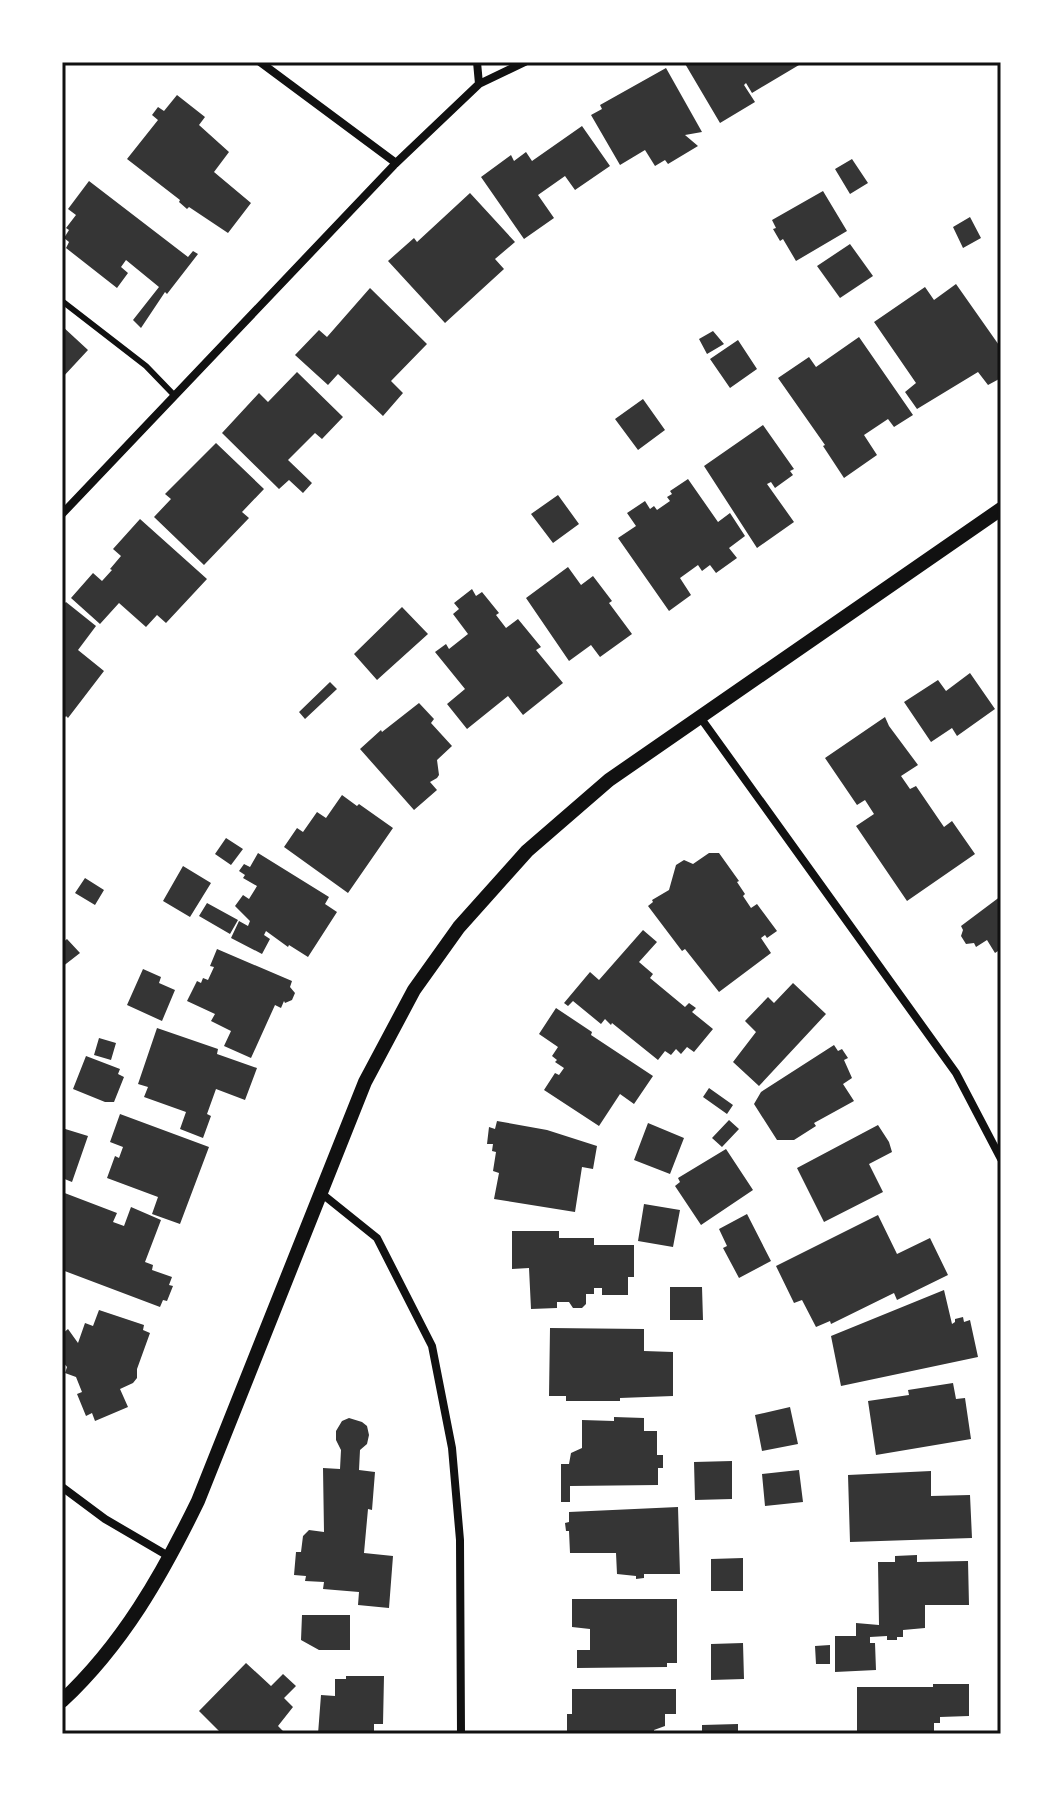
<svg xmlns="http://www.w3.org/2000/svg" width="1063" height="1796" font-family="Spectral,serif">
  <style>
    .building { fill: #353535 }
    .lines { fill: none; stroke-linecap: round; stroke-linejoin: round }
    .service { stroke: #111; stroke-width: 6 }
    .minor { stroke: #111; stroke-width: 8 }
    .tertiary { stroke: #111; stroke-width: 14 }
    .neatline { fill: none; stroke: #111; stroke-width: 3 }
  </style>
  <rect width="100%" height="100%" fill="#fff"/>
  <path class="building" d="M684 62H798L799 65 752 93 746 83 744 85 755 102 720 123Z
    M666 68 702 132 685 135 698 146 668 164 665 160 655 166 645 150 620 165 591 115 602 109 600 105Z
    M177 95 205 117 199 125 229 152 214 172 251 203 228 233 189 207 187 209 179 202 180 200 127 159 158 120 152 115 158 107 164 111Z
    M582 126 610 166 575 190 565 176 538 195 554 218 524 239 481 177 511 155 514 161 526 152 532 161Z
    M852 159 868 183 850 194 835 169Z
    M89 181 188 257 193 251 198 254 167 294 165 292 141 328 133 320 159 287 126 260 121 267 128 273 117 288 66 248 69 242 64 238 69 230 66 228 76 215 68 209Z
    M823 191 847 231 796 261 783 239 780 241 773 229 776 228 772 220Z
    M470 193 515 242 495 259 504 269 445 323 388 261 414 238 417 242Z
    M970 217 981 238 963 248 953 227Z
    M850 244 873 276 840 298 817 266Z
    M956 284 1001 348V378L988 385 978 372 917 409 905 392 916 383 874 322 925 287 934 300Z
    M370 288 427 344 391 381 403 393 383 416 338 374 328 385 295 355 319 330 327 337Z
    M62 326 88 350 62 378Z
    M713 331 724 344 707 354 699 339Z
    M859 337 913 415 894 427 888 419 864 435 877 455 844 478 823 446 825 445 778 378 809 357 816 367Z
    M738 340 757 369 730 388 710 359Z
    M297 372 343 417 322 439 315 433 288 460 312 483 303 493 289 480 279 489 222 433 259 393 268 402Z
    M643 399 665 430 638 450 615 419Z
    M763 425 794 469 790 471 793 475 775 488 771 482 767 484 794 522 757 548 704 466Z
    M216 443 264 489 242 512 249 518 204 565 154 517 171 499 165 494Z
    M688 479 718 522 730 513 745 536 729 548 737 558 716 573 710 565 702 571 698 565 680 578 691 595 669 611 618 538 636 526 627 513 645 501 650 509 654 506 657 510 670 501 667 497 672 494 670 491Z
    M558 495 579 524 553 543 531 514Z
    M140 519 207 579 166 623 157 615 146 627 119 603 100 624 71 598 93 573 102 581 112 570 110 569 121 556 113 549Z
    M568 567 581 585 593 576 612 601 609 603 632 634 600 657 591 645 569 661 526 598Z
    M472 589 476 596 482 592 499 613 496 615 506 628 518 619 541 647 536 650 563 683 523 715 508 696 467 729 447 704 465 689 435 652 446 644 449 649 468 634 453 614 459 609 454 603Z
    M66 602 96 626 78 650 104 671 68 718 66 716 62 721V606Z
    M402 607 428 634 377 680 354 654Z
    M970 673 995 709 957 736 952 728 931 742 904 702 938 680 946 691Z
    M330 682 337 689 305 719 299 712Z
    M419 703 434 719 431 723 452 746 437 760 439 775 437 778 430 782 437 790 414 810 360 749 381 730 382 732Z
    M885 717 889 726 918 765 901 776 910 789 916 786 944 827 952 821 975 854 907 901 856 826 874 814 865 800 857 805 825 758Z
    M342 795 357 806 359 804 393 828 348 893 284 847 297 828 303 832 317 812 326 818Z
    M226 838 243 849 231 865 215 854Z
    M258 853 329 897 325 904 337 912 308 957 289 945 288 947 266 931 264 935 270 939 262 954 231 938 239 921 248 926 250 921 235 906 243 895 249 899 257 886 243 878 245 875 239 871 244 864 250 867Z
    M709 853H719L739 881 737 882 745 894 743 896 751 908 757 904 777 931 767 938 765 935 761 938 771 953 719 992 685 949 682 951 648 906 653 902 652 900 669 890 676 865 684 860 693 864Z
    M183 866 211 883 190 917 163 901Z
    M85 878 104 890 95 905 75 893Z
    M1001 896V949L995 953 987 940 976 947 974 943 966 944 961 936 963 930 961 926Z
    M207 903 238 920 230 934 199 916Z
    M643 930 657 942 639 962 653 974 650 978 685 1007 689 1003 696 1008 692 1012 713 1029 694 1052 687 1047 681 1054 676 1049 671 1055 665 1051 658 1060 612 1023 611 1025 605 1019 601 1024 573 1001 568 1006 564 1003 590 972 599 980Z
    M67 939 80 953 62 967V943Z
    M217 949 292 981 290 987 295 993 292 1000 285 1003 284 1001 281 1008 275 1005 251 1058 224 1046 231 1031 211 1021 215 1014 187 1001 197 981 201 983 203 978 208 980 214 967 210 966Z
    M143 969 161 977 159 983 175 990 162 1021 127 1005Z
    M793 983 826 1014 759 1086 733 1062 756 1032 745 1021 768 997 774 1003Z
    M556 1008 592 1032 591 1035 653 1076 634 1104 620 1094 599 1126 544 1090 555 1073 559 1075 564 1068 555 1062 557 1060 552 1056 558 1047 539 1034Z
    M157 1028 218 1049 217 1054 257 1068 245 1100 216 1089 207 1114 211 1116 203 1138 180 1129 186 1112 144 1097 148 1087 138 1084Z
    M99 1038 116 1043 111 1060 94 1055Z
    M834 1045 838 1051 842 1049 848 1058 844 1060 852 1078 843 1084 854 1101 814 1123 816 1126 794 1140H777L754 1104 761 1092Z
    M86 1056 120 1069 118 1074 124 1077 114 1102H105L73 1089Z
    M709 1088 733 1105 727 1114 703 1097Z
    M120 1114 209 1147 180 1224 152 1214 158 1197 107 1178 115 1156 119 1158 123 1147 110 1142Z
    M729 1120 739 1129 722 1147 712 1138Z
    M497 1121 547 1130 597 1146 593 1169 582 1167 575 1212 494 1199 499 1173 493 1171 496 1152 492 1151 493 1144H487L489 1127 495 1129Z
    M648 1123 684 1138 670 1174 634 1160Z
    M878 1125 889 1142 892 1152 869 1164 883 1192 824 1222 797 1168Z
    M62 1128 88 1136 72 1182 62 1178Z
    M726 1149 753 1190 701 1225 675 1186 680 1182 678 1178Z
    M62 1192 117 1213 113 1222 124 1226 131 1207 161 1220 145 1262 153 1265 152 1270 172 1277 169 1285 173 1286 167 1301 163 1300 160 1307 62 1270Z
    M644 1204 680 1210 673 1247 638 1241Z
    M747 1214 771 1261 739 1278 723 1248 727 1246 719 1229Z
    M878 1215 897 1254 930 1238 948 1275 897 1300 894 1293 831 1324 830 1321 816 1327 802 1300 794 1303 776 1266Z
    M512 1231H559V1238H594V1245H634V1277H628V1295H602V1288H594V1294H586V1304L582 1308H573L569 1302H557V1308L531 1309 529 1268 512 1269Z
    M670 1287H702L703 1320H670Z
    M944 1290 952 1324 955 1322V1319L963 1317 964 1322 970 1320 978 1357 841 1386 831 1336Z
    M99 1310 144 1325 143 1330 150 1333 137 1369V1378L133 1383 120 1389 128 1407 95 1421 92 1413 86 1416 77 1394 82 1392 76 1377 65 1373 67 1367 62 1361V1334L68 1329 78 1343 85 1323 93 1326Z
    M550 1328 644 1329V1351L673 1352V1396L620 1398V1401H566V1396H549Z
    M953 1383 956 1399 965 1398 971 1439 876 1455 868 1401 909 1395 908 1390Z
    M790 1407 798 1444 762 1451 755 1415Z
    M614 1417 644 1418V1431H657V1455H663V1468H658V1485L570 1486V1502H561V1464H569L571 1453 582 1448V1420L614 1421Z
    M349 1418 362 1422 367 1426 369 1435 367 1444 360 1450 359 1470 375 1472 372 1510 368 1509 364 1553 393 1556 389 1608 358 1605 359 1592 323 1589 324 1582 305 1581 306 1576 294 1575 296 1552H301L303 1536 309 1530 324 1532 323 1468 340 1469 341 1450 336 1440V1431L342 1421Z
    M732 1461V1499L695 1500 694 1462Z
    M799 1470 803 1502 765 1506 762 1474Z
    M931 1471V1496L970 1495 972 1538 850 1542 848 1475Z
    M678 1507 680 1574H644V1578L636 1579V1576L617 1574 616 1553H570L569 1531H566L565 1523 569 1522V1512Z
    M917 1555V1562L968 1561 969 1605H925V1628L903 1630V1637H897V1640H887V1636L870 1637V1643H875L876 1670 835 1672V1636H856V1623L879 1625 878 1562H895V1556Z
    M743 1558V1591H711V1559Z
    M572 1599H677V1663H667V1667L577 1668V1650H590V1629L572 1627Z
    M302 1615H350V1650H319L301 1640Z
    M743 1643 744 1679 711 1680V1644Z
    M830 1645V1664H816L815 1646Z
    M246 1663 271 1686 283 1674 296 1686 284 1698 293 1707 278 1726 284 1732 282 1734H222L199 1711Z
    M346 1676H384L383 1724H374V1734H318L321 1695 335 1696V1679H346Z
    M933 1684H969V1716L940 1717V1723H934V1734H857V1687H933Z
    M572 1689H676V1714H665V1726L654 1730V1733L572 1734V1732H567V1714H572Z
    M738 1724V1734H702V1725Z"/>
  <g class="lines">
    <path class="service" d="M62 301 146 366 174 395"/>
    <path class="minor" d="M260 62 396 163
      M477 62 479 84
      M62 514 396 163 479 84 525 62
      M700 717 956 1073 1001 1159
      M321 1193 377 1238 432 1346 452 1448 460 1540 461 1734
      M62 1487 105 1519 170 1557"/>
    <path class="tertiary" d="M62 1701C123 1644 162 1575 198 1501L365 1082 414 990 459 927 527 851 609 780 1001 509"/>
  </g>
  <rect width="1063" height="1796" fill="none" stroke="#ffffff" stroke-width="128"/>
  <rect x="64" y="64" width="935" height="1668" class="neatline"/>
</svg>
